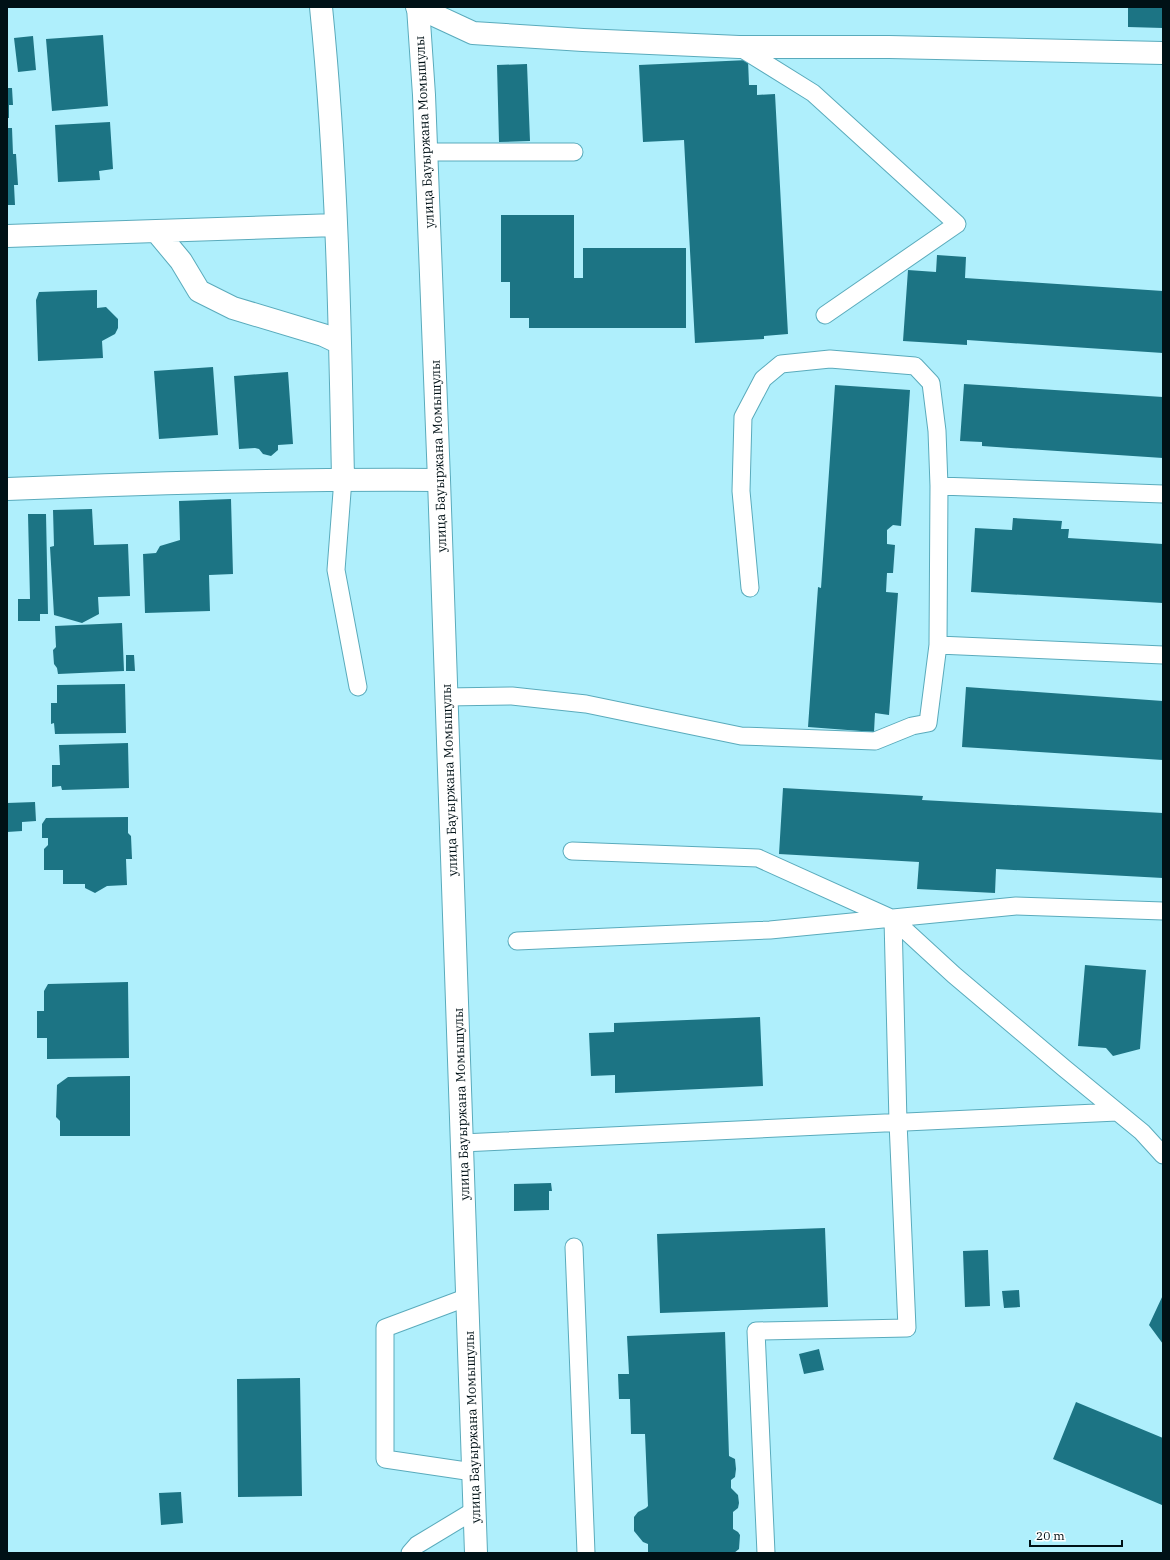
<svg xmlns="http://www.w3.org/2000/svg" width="1170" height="1560" font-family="'IBM Plex Serif',serif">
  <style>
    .building { fill: #1c7484 }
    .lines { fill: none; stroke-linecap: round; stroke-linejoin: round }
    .lane-casing { stroke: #5aabbc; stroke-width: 19 }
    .street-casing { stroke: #5aabbc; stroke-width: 24 }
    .secondary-casing { stroke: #5aabbc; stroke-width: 24 }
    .lane { stroke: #fff; stroke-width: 17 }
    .street { stroke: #fff; stroke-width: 22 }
    .secondary { stroke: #fff; stroke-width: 22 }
    .labels { text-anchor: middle; stroke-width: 3; stroke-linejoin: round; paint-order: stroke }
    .street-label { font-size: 13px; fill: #001116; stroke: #fff }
  </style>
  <rect width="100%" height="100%" fill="#afeffc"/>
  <path class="building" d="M1128 7H1163V28L1128 27Z
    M103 35 108 106 52 111 46 39Z
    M33 36 36 70 18 72 14 38Z
    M748 60 749 85H757V95L775 94 788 334 764 336V339L695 343 684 140 643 142 639 65Z
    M527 64 530 141 499 142 497 65Z
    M7 88H12L13 105H9V118H7Z
    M110 122 113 169 99 171 100 180 58 182 55 125Z
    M7 128H12L13 154H16L18 185H14L15 205H7Z
    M501 215H574V278H583V248H686V328H529V318H510V282H501Z
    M937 255 966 257 965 278 1163 291V353L967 340V345L903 341 908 270 936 272Z
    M97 290V308L106 307 118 319V328L115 334 102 341 103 358 38 361 36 300 39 292Z
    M213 367 218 435 159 439 154 371Z
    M288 372 293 444 278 445V450L271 456 263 454 259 449 255 448 239 449 234 376Z
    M964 384 1163 397V458L982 446V442L960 441Z
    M835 385 910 390 901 526 893 525 887 530V544L895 545 893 573H887L886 592 898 593 889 715 875 713 874 732 808 727 818 587 821 588Z
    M231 499 233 574 209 575 210 611 145 613 143 554 156 553 160 546 180 540 179 501Z
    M92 509 94 545 128 544 130 596 98 597 99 614 82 623 54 615 50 547 54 546 53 510Z
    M28 514H46L48 614H40V621H18V599H30Z
    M1013 518 1062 521 1061 529H1069L1068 538 1163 544V603L971 592 975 528 1012 530Z
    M122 623 124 671 58 674 57 668 54 664 53 650 56 647 55 626Z
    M126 655H134L135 671H126Z
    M125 684 126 733 55 734 54 723 51 724V703H57V685Z
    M966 687 1163 701V760L962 747Z
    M128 743 129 788 62 790 61 786 52 787V765H60L59 745Z
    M783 788 923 796 922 800 1163 813V878L996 869 995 893 917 889 919 862 779 854Z
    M35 802 36 821 22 822V831L7 832V803Z
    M128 817V833L131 836 132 859H126L127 885 107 886 95 893 85 888V884H63V870H44V849L48 845V838H42V824L46 818Z
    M1085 965 1146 970 1140 1049 1113 1056 1106 1048 1078 1046Z
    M128 982 129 1058 47 1059V1038H37V1011H44V991L48 984Z
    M760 1017 763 1086 615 1093V1075L591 1076 589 1033 614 1032V1023Z
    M130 1076V1136H60V1121L56 1117 57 1085 68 1077Z
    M551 1183 552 1191H549V1210L514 1211V1184Z
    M825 1228 828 1307 660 1313 657 1234Z
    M988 1250 990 1306 965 1307 963 1251Z
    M1019 1290 1020 1307 1004 1308 1002 1291Z
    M1163 1295V1344L1149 1325Z
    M725 1332 729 1456 735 1459 736 1469 735 1477 731 1480V1488L738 1495 739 1503 738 1508 733 1512V1529L738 1532 740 1535 739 1549 734 1553H648V1544L643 1542 634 1531V1517L638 1512 646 1508 648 1506 645 1434H631L630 1399H619L618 1374H629L627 1336Z
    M819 1349 824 1370 804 1374 799 1354Z
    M300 1378 302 1496 238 1497 237 1379Z
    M1076 1402 1163 1438 1162 1505 1053 1459Z
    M181 1492 183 1523 161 1525 159 1493Z"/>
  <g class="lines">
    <g class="lane-casing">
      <path id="lane" d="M739 47 813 93 957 224 825 315
        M426 152H574
        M343 479 336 570 358 687
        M939 486 1163 494
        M938 645 1163 655
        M446 697 512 696 586 704 741 736 875 741 912 726 928 723 938 645 939 486 937 431 931 383 915 366 830 359 781 364 763 379 743 417 741 491 750 588
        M572 851 758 858 893 919 954 975 1064 1068 1142 1132 1163 1155
        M517 941 770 930 1016 906 1163 911
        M462 1143 1117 1112
        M574 1247 586 1553
        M468 1297 385 1328V1459L473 1472
        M410 1553 417 1545 475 1510
        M766 1553 756 1331 907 1328 898 1122 893 919"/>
    </g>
    <g class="street-casing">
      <path id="street" d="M321 7C337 164 340 322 343 479
        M417 7 473 33 583 40 739 47H889L1163 53
        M156 231 336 225
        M7 236 156 231 181 261 199 291 233 308 323 335 340 343
        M7 489C151 483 295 479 439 480"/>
    </g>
    <g class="secondary-casing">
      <path id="secondary" d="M418 7 424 95 439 480 476 1553"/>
    </g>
    <use href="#lane" class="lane"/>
    <use href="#street" class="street"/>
    <use href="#secondary" class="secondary"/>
  </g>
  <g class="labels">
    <g class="street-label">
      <text transform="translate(424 132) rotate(-93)" y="5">улица Бауыржана Момышулы</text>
      <text transform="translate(438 456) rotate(-92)" y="5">улица Бауыржана Момышулы</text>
      <text transform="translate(449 780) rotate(-92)" y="5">улица Бауыржана Момышулы</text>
      <text transform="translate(461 1104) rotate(-92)" y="5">улица Бауыржана Момышулы</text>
      <text transform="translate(472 1427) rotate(-92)" y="5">улица Бауыржана Момышулы</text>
    </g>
  </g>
  <rect width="1170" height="1560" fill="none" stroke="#001116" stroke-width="16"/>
  <path d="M1030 1540v6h92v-6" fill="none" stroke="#001116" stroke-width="2"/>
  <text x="1036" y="1540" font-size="12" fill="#001116" stroke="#ffffff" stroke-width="3" paint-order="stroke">20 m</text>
</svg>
